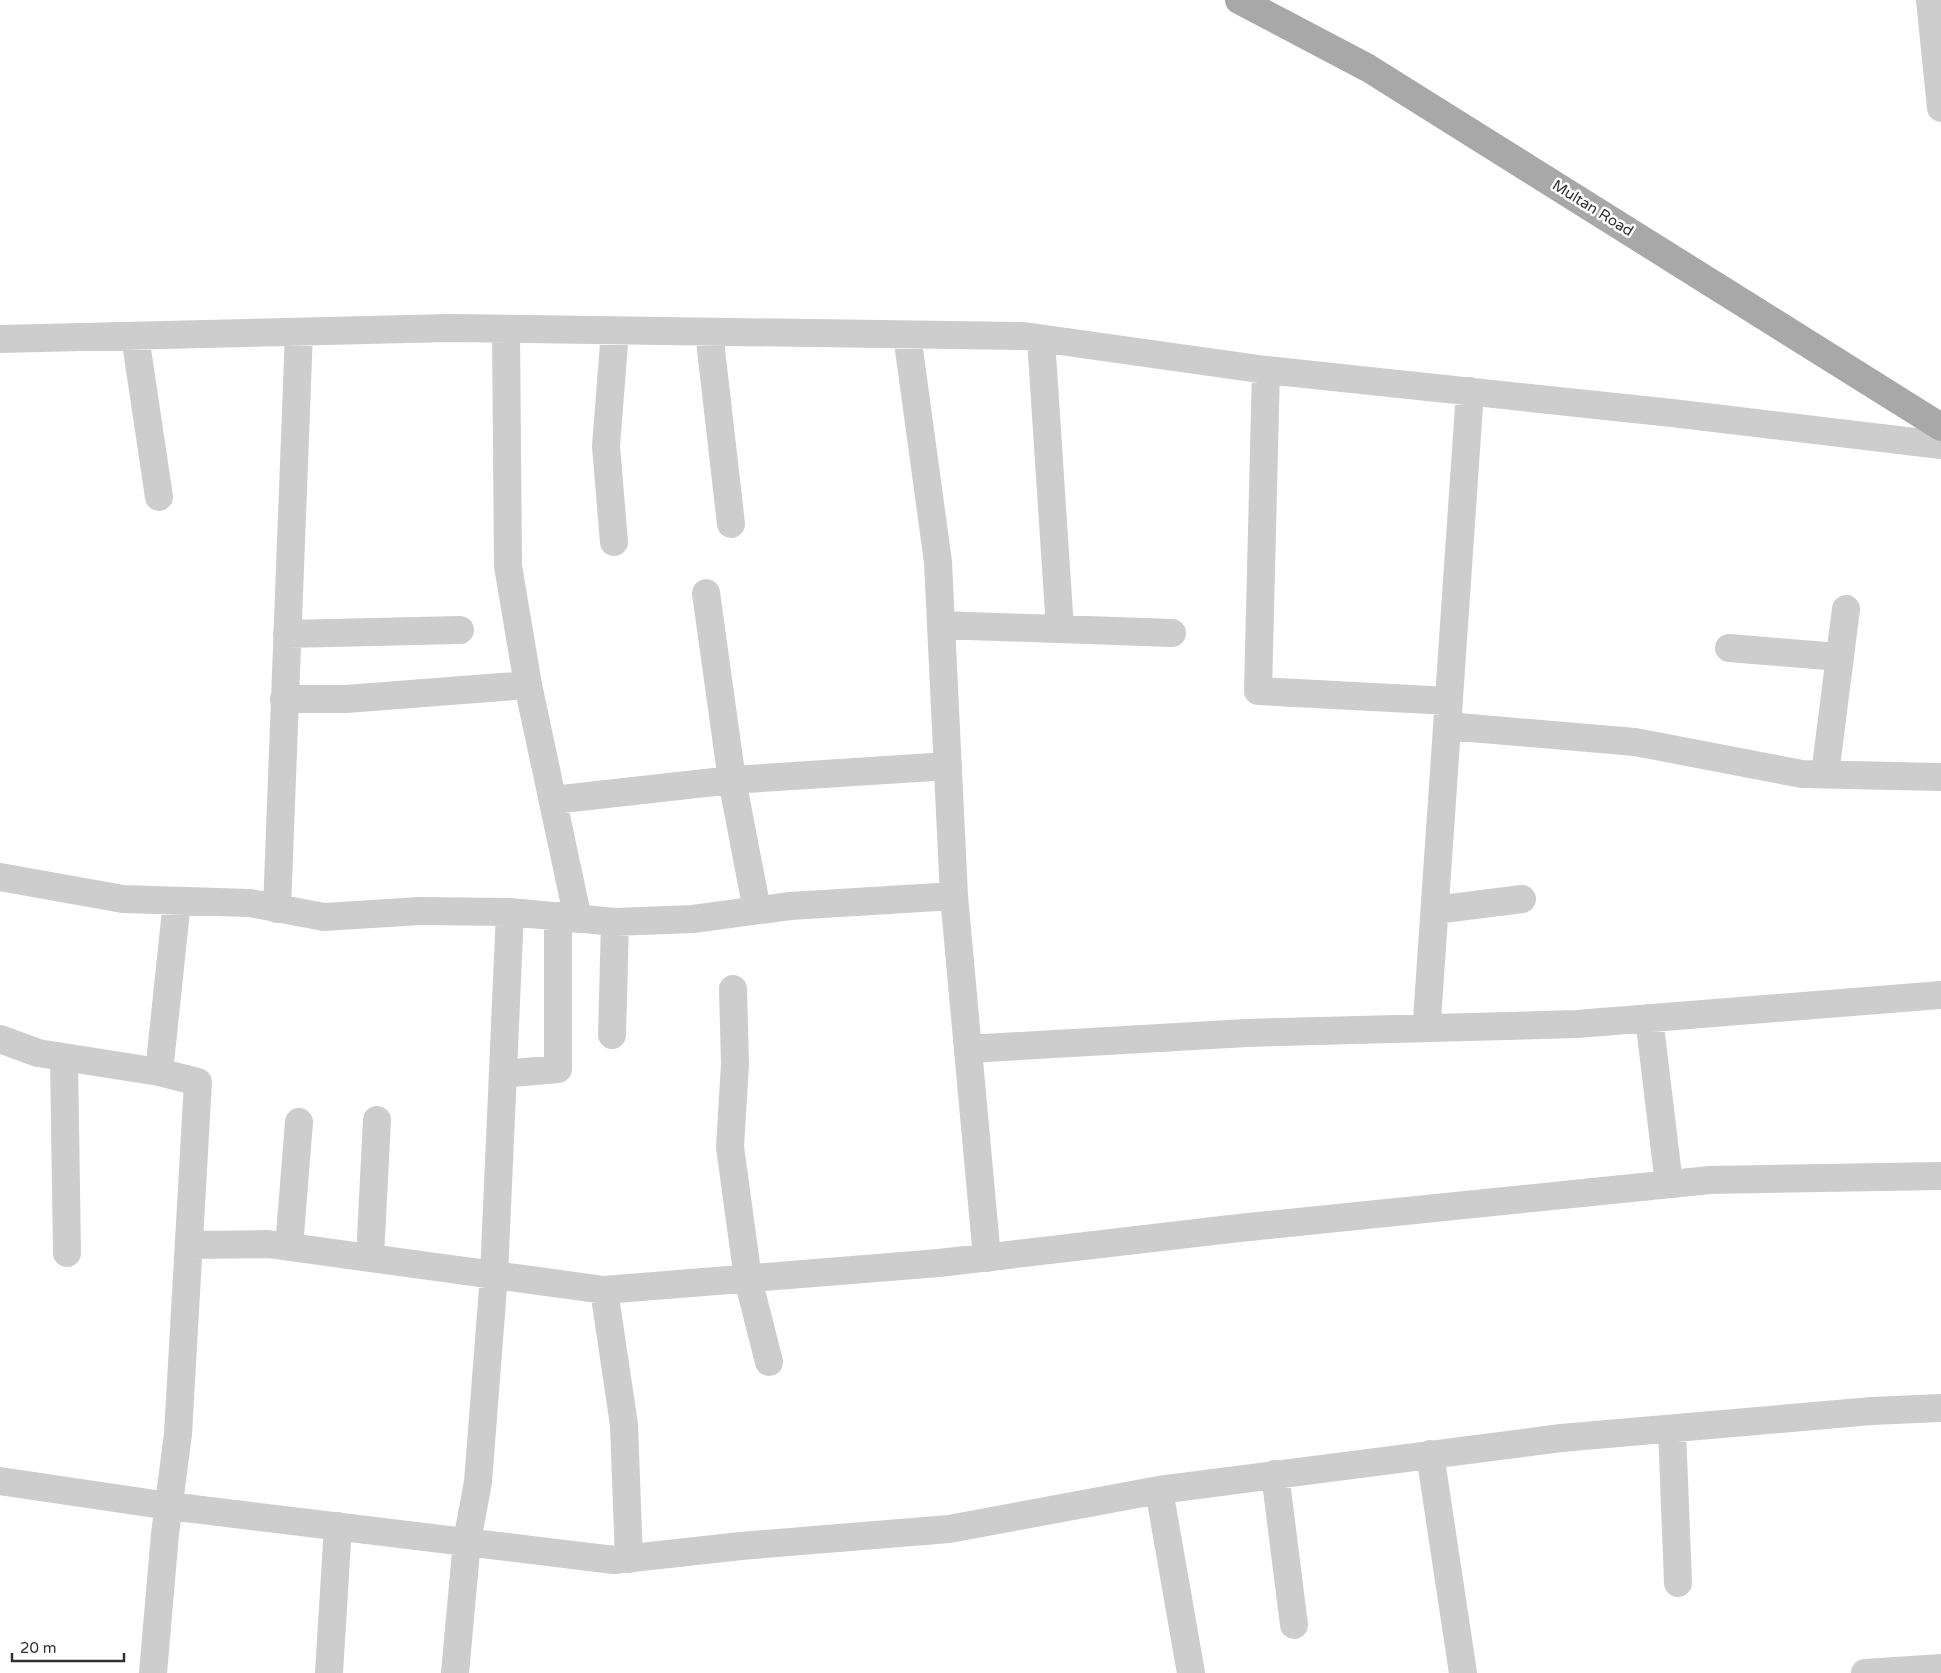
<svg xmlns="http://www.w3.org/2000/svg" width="1941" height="1673" font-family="'Varela Round',sans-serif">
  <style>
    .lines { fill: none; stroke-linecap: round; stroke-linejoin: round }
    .minor { stroke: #cdcdcd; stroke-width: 28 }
    .major { stroke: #a8a8a8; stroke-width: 28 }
    .labels { text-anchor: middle; stroke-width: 5; stroke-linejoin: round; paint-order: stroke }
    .street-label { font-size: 15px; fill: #303030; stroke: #fff }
  </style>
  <rect width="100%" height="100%" fill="#fff"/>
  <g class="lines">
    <path class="minor" d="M1930 0 1941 108
      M506 329 508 566 528 685 578 919
      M709 332 731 524
      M907 335 938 562 954 896 987 1258
      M135 336 159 497
      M0 339 449 328 1024 336 1266 370 1672 413 1941 445
      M1041 339 1060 629
      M1266 370 1258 691 1449 701
      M614 542 606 446 615 331
      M706 593 732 780 757 910
      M941 625 1172 633
      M287 634 460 630
      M1729 648 1839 657
      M284 699H346L528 685
      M1447 726 1635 742 1802 774 1941 777
      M1825 774 1846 609
      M553 800 732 780 948 766
      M0 877 123 899 250 903 324 917 420 911 510 912 615 922 693 919 790 906 954 896
      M277 909 299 332
      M1435 910 1522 899
      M733 989 735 1064 730 1147 748 1279 769 1362
      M1649 1018 1669 1184
      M1428 1028 1427 1020 1470 391
      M612 1035 615 922
      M0 1039 38 1053 159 1072 198 1082 178 1434 165 1534 153 1673
      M968 1049 1246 1033 1577 1024 1941 995
      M64 1057 67 1253
      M159 1072 177 901
      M503 1074 558 1069V916
      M189 1245 268 1244 604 1290 939 1263 1239 1228 1710 1180 1941 1176
      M289 1247 299 1122
      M370 1257 377 1120
      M604 1290 624 1425 629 1559
      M1672 1429 1678 1583
      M1430 1454 1463 1673
      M1275 1474 1294 1625
      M0 1481 169 1506 614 1560 741 1546 949 1529 1159 1490 1561 1438 1872 1411 1941 1408
      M1159 1490 1191 1673
      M329 1673 338 1526
      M455 1673 467 1541 478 1482 494 1275 510 912
      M1865 1673 1941 1668"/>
    <path class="major" d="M1239 0 1368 68 1941 427"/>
  </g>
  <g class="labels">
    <g class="street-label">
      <text transform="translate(1593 208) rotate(32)" y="5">Multan Road</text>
    </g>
  </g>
  <path d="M12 1653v8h112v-8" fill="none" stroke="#303030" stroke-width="2.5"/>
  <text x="20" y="1653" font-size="15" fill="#303030" stroke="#ffffff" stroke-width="4" paint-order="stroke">20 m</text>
</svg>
